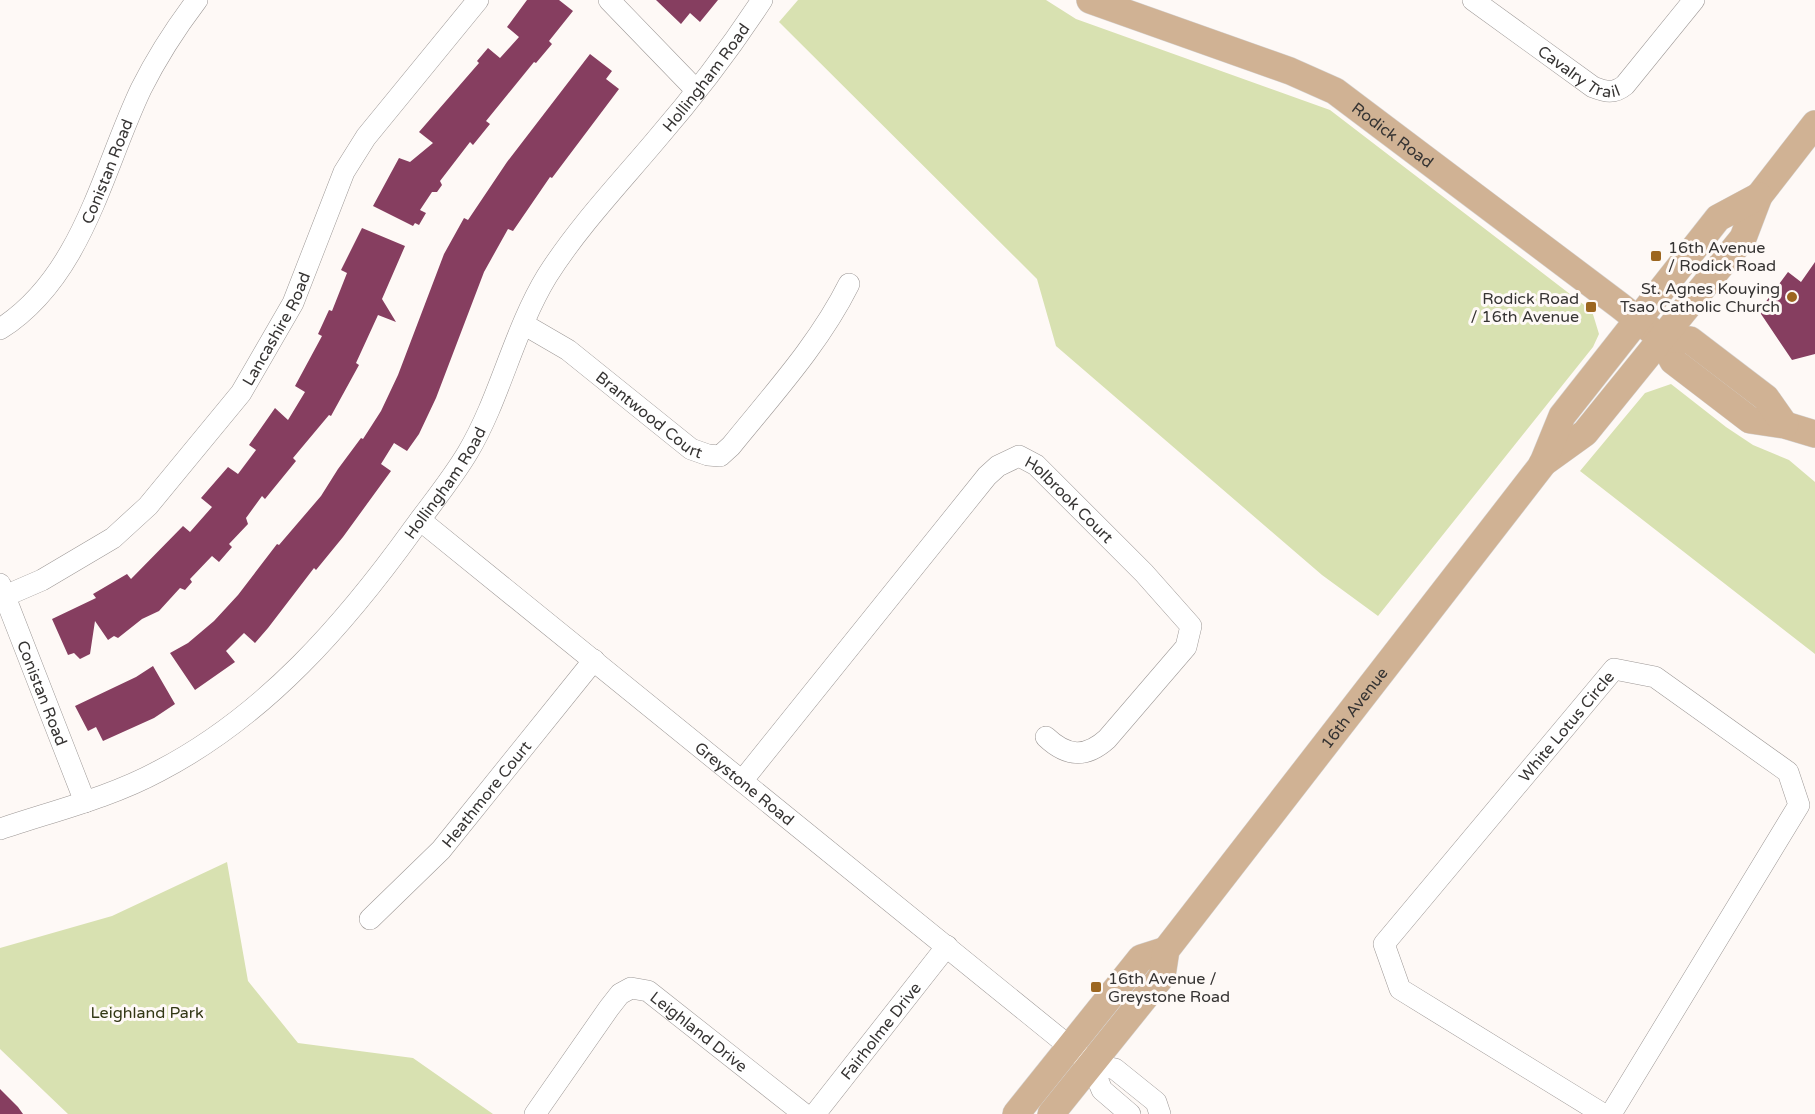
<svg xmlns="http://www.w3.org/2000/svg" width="1815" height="1114" font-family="'Varela Round',sans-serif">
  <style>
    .green { fill: #d8e1b1 }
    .building { fill: #863e60 }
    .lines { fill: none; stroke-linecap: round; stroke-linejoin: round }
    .minor-casing { stroke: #9d9896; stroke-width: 22 }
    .major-casing { stroke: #d7d6d6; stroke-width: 28 }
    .minor { stroke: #fff; stroke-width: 21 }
    .major { stroke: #d0b294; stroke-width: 27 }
    .poi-dot { fill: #9c6620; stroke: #fef9f6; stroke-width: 2 }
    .labels { text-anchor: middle; stroke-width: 6; stroke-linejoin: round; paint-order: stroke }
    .street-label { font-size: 16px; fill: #363433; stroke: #fef9f6 }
    .poi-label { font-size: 16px; fill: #363433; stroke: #fef9f6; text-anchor: start }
    .park-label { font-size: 16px; fill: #323714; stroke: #fef9f6 }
  </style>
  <rect width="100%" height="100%" fill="#fef9f6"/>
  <path class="green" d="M798 0H1046L1076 19 1330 110 1592 311 1599 334 1593 347 1378 616 1322 575 1056 346 1037 279 779 22Z
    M1671 384 1726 427 1753 445 1789 460 1815 482V654L1580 471 1645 393Z
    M227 862 248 981 298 1043 413 1058 493 1114H68L0 1049V948L112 916Z"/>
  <path class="building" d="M527 0H559L573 11 549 41 552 44 536 63 534 62 486 121 490 124 473 145 470 142 440 181 442 185 437 192H432L420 210 426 213 419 225 415 223 413 226 373 206 399 158 410 162 433 143 419 132 479 63 477 61 488 48 500 58 519 37 507 27Z
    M656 0H718L700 22 690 13 681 24Z
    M590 54 612 71 606 79 619 89 552 178 550 177 513 231 508 229 484 272 436 398 419 434 407 451 394 443 381 464 391 471 343 537 316 570 314 568 268 628 255 643 244 633 226 651 235 662 195 690 170 653 188 643 214 621 238 595 277 544 279 545 321 496 338 469 361 438 363 439 381 411 398 375 444 254 464 218 468 220 507 162Z
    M362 228 405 246 382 299 396 322 378 315 356 363 359 365 331 416 329 415 293 458 296 461 265 499 262 496 246 518 248 524 229 544 232 547 219 562 212 556 190 579 192 582 185 590 180 588 159 611 142 619 118 638 114 636 108 640 95 621 90 654 80 659 74 653 68 655 52 619 96 598 93 594 127 574 131 579 183 526 190 532 212 507 201 498 228 467 238 474 256 450 249 445 275 408 288 420 305 392 295 386 322 336 318 334 329 310 332 311 347 273 341 270Z
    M1815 262V354L1792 360 1759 311 1788 272 1801 282Z
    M153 666 175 704 154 718 103 741 96 727 88 731 75 706 136 677Z
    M0 1089 18 1107 23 1114H0Z"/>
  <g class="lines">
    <g class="minor-casing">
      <g id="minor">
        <path d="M609 0 696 90"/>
        <path id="s1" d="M1473 0 1593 87C1606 92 1614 94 1625 85L1694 0"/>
        <path id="s2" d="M525 325 568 350 691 449 708 455 720 456 731 446C773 394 819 344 849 284"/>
        <path id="s3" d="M0 329C82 277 102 171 141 89 157 57 175 29 197 0"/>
        <path id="s4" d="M420 520 1091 1064 1102 1090 1130 1114"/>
        <path id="s5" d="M0 584 85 802"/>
        <path id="s6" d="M5 596 42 580 113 538 148 506 241 393 293 303 344 172 366 137 478 0"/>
        <path id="s7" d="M742 781 987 476 998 466 1019 456 1036 465 1144 573 1191 626 1186 647 1107 739C1086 758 1067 757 1046 737"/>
        <path id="s8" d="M0 829C53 811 109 798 159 771 265 716 345 624 414 528 432 503 452 479 468 452 500 398 514 330 547 276 578 227 619 184 656 140 694 96 730 49 762 0"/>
        <path id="s9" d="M370 919 441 850 594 660"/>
        <path d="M1091 1064 1115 1069 1156 1102 1160 1114"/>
        <path id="s10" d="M535 1114 609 1008 620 994 631 988 648 991 804 1114"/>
        <path id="s11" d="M815 1114 947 946"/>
        <path id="s12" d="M1603 1114 1400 989 1384 944 1614 669 1655 677 1788 772 1799 805 1611 1114"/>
      </g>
    </g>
    <g class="major-casing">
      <g id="major">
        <path id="s13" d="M1090 0 1290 71 1335 91 1619 305 1661 338 1673 361 1750 420 1785 425 1815 434"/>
        <path d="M1661 338 1690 340 1766 398 1785 425"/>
        <path d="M1542 464 1585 433 1743 238 1759 196 1815 124"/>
        <path d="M1016 1114 1141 958 1166 950"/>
        <path id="s14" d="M1051 1114 1162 976 1166 950 1542 465 1562 416 1718 218 1759 196"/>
      </g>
    </g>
    <use href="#minor" class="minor"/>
    <use href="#major" class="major"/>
  </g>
  <g class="poi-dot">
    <rect x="1650" y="250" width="12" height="12" rx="3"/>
    <circle cx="1792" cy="297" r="6"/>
    <rect x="1585" y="301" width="12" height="12" rx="3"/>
    <rect x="1090" y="981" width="12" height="12" rx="3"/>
  </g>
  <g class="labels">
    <g class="street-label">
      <text dy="6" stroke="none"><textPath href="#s1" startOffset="129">Cavalry Trail</textPath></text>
      <text dy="6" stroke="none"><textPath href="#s8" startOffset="1066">Hollingham Road</textPath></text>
      <text dy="6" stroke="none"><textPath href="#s13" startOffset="334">Rodick Road</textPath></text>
      <text dy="6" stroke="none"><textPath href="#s3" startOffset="194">Conistan Road</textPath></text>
      <text dy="6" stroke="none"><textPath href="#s6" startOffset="390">Lancashire Road</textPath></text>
      <text dy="6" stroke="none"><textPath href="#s2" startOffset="154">Brantwood Court</textPath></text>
      <text dy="6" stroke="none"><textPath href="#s8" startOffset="580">Hollingham Road</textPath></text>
      <text dy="6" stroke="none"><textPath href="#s7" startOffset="496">Holbrook Court</textPath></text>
      <text dy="6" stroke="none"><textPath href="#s5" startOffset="117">Conistan Road</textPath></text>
      <text dy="6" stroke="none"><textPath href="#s14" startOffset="510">16th Avenue</textPath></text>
      <text dy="6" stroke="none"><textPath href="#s12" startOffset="570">White Lotus Circle</textPath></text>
      <text dy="6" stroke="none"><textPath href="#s4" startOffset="418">Greystone Road</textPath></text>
      <text dy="6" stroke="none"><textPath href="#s9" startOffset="171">Heathmore Court</textPath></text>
      <text dy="6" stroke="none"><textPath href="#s11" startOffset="106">Fairholme Drive</textPath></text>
      <text dy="6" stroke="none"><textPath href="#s10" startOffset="242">Leighland Drive</textPath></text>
    </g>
    <g class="poi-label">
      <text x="1668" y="253">16th Avenue<tspan x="1668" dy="18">/ Rodick Road</tspan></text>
      <text x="1780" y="294" text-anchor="end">St. Agnes Kouying<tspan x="1780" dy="18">Tsao Catholic Church</tspan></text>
      <text x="1579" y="304" text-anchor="end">Rodick Road<tspan x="1579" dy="18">/ 16th Avenue</tspan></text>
      <text x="1108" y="984">16th Avenue /<tspan x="1108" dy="18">Greystone Road</tspan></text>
    </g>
    <g class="park-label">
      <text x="147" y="1018">Leighland Park</text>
    </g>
  </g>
</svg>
